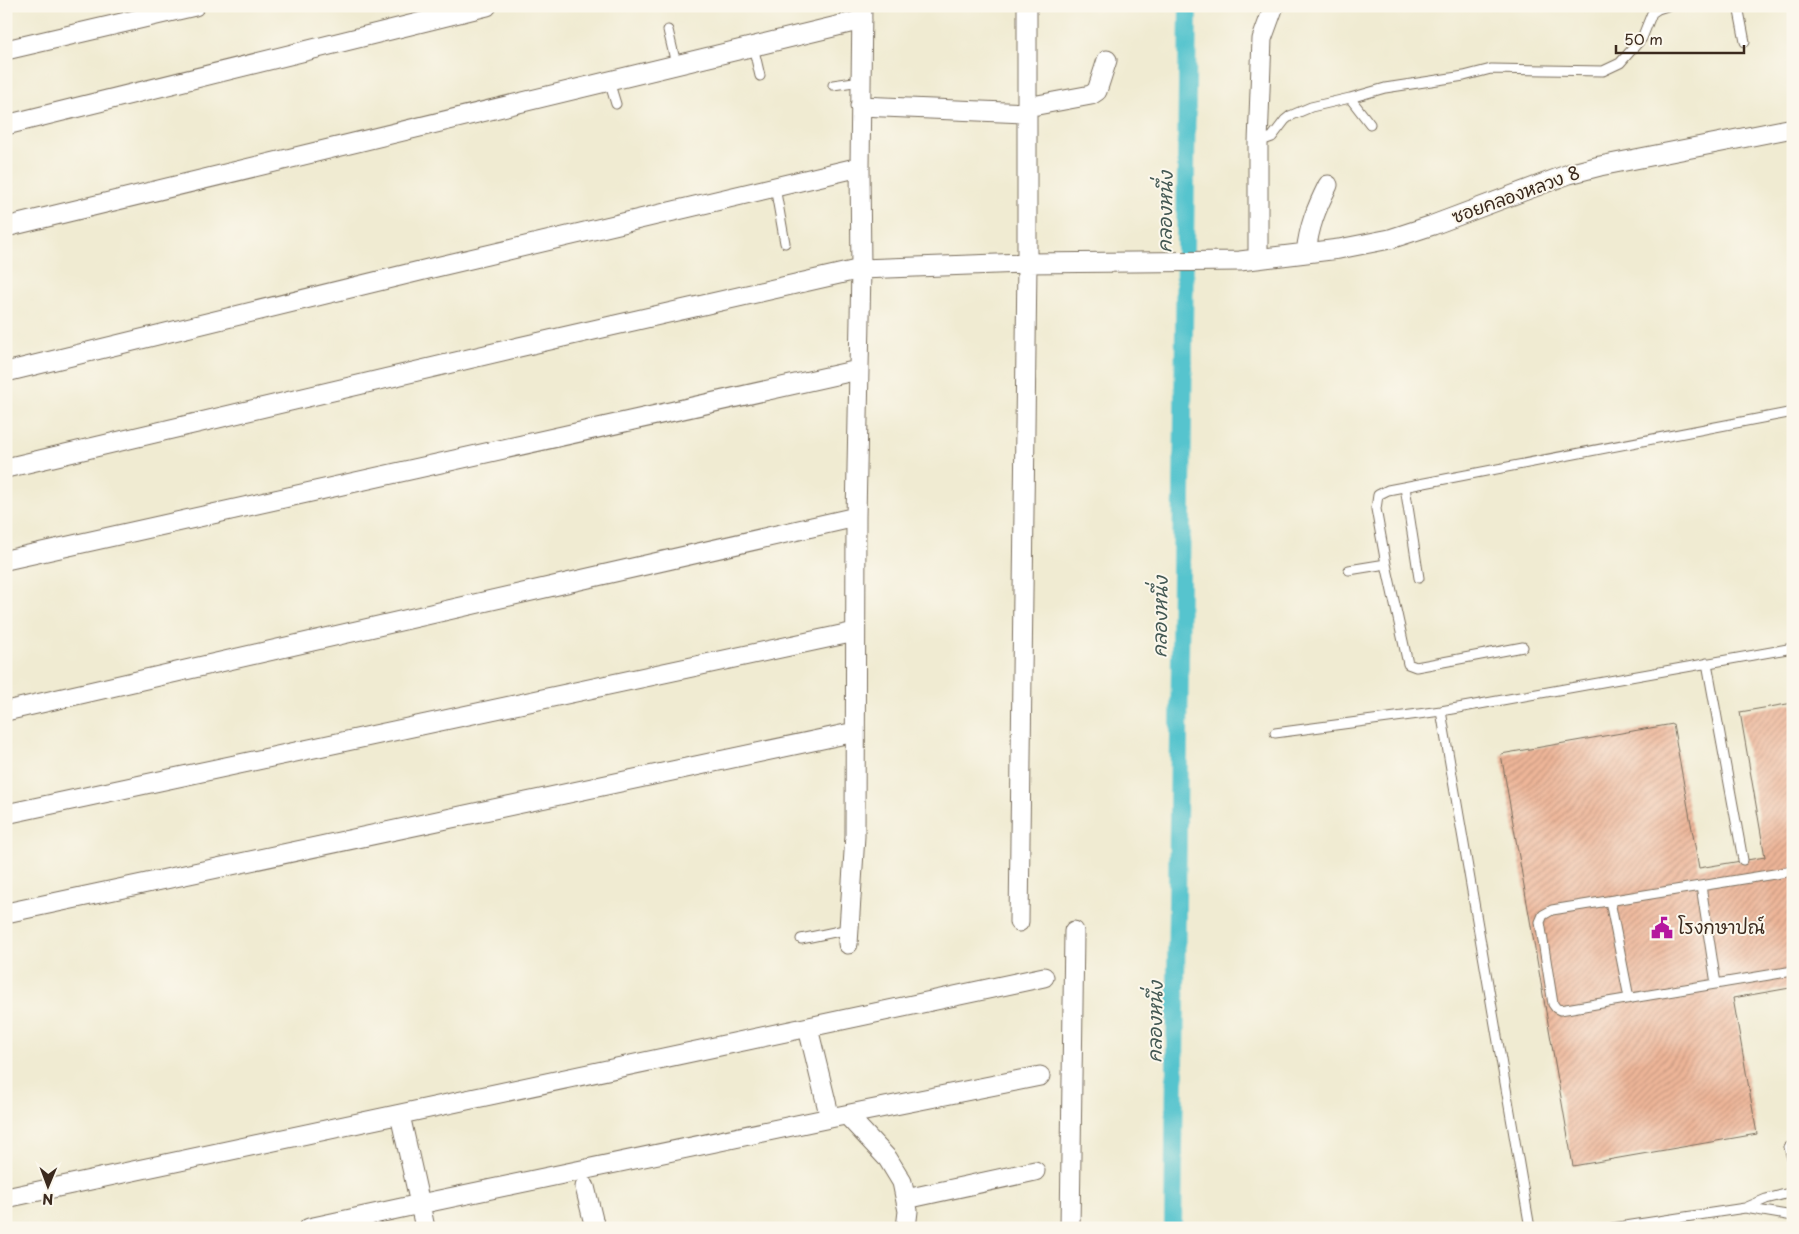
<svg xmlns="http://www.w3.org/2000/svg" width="1799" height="1234" font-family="'Playpen Sans','Playpen Sans Thai',sans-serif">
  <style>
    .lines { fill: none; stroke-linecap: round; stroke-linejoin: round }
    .canal { stroke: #57c4ce; stroke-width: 18 }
    .building { fill: url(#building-hatch) }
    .service-casing { stroke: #7a6e5d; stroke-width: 11 }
    .minor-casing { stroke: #7a6e5d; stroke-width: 21 }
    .service { stroke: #fff; stroke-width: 9 }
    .minor { stroke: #fff; stroke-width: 19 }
    .labels { text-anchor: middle; stroke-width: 4; stroke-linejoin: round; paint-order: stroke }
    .street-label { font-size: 18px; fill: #3b2a1e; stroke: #fbf7ec }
    .poi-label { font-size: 18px; fill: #3b2a1e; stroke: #fbf7ec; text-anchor: start }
    .water-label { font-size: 19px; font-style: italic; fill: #435853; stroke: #fbf7ec }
  </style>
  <defs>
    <pattern id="building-hatch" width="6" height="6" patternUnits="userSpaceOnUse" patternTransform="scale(1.25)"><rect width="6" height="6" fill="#eeb699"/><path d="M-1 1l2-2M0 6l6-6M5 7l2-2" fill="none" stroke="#c2947c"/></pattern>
  </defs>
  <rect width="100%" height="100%" fill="#fbf7ec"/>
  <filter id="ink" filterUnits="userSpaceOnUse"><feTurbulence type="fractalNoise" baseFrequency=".02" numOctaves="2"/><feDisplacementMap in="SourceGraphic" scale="10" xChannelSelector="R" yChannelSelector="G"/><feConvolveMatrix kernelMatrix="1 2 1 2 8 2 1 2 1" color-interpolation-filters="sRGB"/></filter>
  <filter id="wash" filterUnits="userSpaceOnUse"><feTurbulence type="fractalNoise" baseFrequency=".0096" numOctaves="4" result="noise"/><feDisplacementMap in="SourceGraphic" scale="20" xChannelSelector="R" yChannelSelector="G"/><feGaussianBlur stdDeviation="1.12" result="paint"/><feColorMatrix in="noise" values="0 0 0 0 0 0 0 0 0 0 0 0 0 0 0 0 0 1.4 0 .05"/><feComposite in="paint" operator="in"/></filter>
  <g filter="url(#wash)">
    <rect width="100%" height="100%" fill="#f0ebd2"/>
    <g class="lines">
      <path class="canal" d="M1173 1228 1188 6"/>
    </g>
    <g id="blocks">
      <path class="building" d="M1793 703V998L1790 988 1733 998 1757 1134 1573 1166 1501 754 1673 724 1699 868 1765 857 1740 712Z"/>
    </g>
  </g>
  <g filter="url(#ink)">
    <use href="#blocks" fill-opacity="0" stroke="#7a6e5d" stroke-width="1"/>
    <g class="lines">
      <g class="service-casing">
        <path id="service" d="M1738 6 1745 42
          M668 30 676 64
          M753 46 760 76
          M609 81 616 104
          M833 85 861 81
          M1350 98 1385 88 1464 76 1491 69 1603 71 1620 63 1642 38 1652 13 1658 9 1667 6
          M1258 142 1272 137 1285 120 1290 116 1311 107 1350 98 1370 124
          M775 187 785 243
          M1405 487 1419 578
          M1349 570 1386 564
          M1523 647 1427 665 1416 667 1408 664 1386 564 1376 509 1378 495 1388 490 1793 412
          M1707 663 1743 860
          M1441 711 1530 1228
          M1275 733 1441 711 1793 648
          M1793 871 1552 910 1543 915 1540 922 1553 1004 1556 1008 1560 1010 1793 971
          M1701 886 1716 984
          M1610 901 1629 998
          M801 939 849 929
          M1789 1147 1793 1163
          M1745 1208 1793 1216
          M1612 1228 1745 1208 1766 1199 1793 1192"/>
      </g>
      <g class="minor-casing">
        <path id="minor" d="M6 50 195 6
          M860 106 1027 113
          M1027 107 1091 95 1097 91 1107 60
          M6 125 487 6
          M6 227 862 20
          M1306 253C1309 226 1316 209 1328 185
          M1258 259V142L1262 39 1274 6
          M6 372 432 268 860 167
          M6 468 519 347 861 269 1027 263 1240 261 1339 249 1390 239 1433 225 1569 174 1600 166 1793 128
          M6 560 858 370
          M6 711 856 517
          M6 814 855 632
          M6 913 855 732
          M1019 922 1027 263V6
          M848 944 855 836 856 517 861 269 860 167 862 6
          M808 1028 830 1118
          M847 1115 888 1159 902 1182 908 1211 906 1228
          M585 1187 595 1228
          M6 1198 1044 977
          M906 1199 1035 1171
          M309 1228 420 1204 400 1115
          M425 1228 420 1204 830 1118 1040 1076
          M1070 1228 1074 931"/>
      </g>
      <use href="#service" class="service"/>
      <use href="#minor" class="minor"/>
    </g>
  </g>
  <defs>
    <g id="civic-bare" transform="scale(1.725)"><path d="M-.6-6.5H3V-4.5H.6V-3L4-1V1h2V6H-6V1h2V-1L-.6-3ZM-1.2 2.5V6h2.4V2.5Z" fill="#b5179e" stroke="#fbf7ec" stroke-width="2.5" paint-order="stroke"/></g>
  </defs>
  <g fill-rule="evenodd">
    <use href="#civic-bare" x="1662" y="928"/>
  </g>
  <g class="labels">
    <g class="street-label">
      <text transform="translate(1516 195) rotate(-20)" y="6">ซอยคลองหลวง 8</text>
    </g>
    <g class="poi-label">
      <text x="1678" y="934">โรงกษาปณ์</text>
    </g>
    <g class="water-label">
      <text transform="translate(1165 212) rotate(-89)" y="7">คลองหนึ่ง</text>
      <text transform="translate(1160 617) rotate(-89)" y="7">คลองหนึ่ง</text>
      <text transform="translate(1155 1022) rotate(-89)" y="7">คลองหนึ่ง</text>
    </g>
  </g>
  <rect width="1799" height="1234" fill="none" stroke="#fbf7ec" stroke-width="25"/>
  <g transform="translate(48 1186) rotate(181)" stroke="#fbf7ec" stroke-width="4" paint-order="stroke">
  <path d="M0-4L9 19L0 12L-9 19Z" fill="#3b2a1e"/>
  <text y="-8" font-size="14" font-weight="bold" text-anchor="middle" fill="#3b2a1e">N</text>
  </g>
  <path d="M1616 45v8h128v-8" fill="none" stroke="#3b2a1e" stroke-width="2.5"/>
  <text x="1624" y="45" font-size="15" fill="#3b2a1e" stroke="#fbf7ec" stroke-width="4" paint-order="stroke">50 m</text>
</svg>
